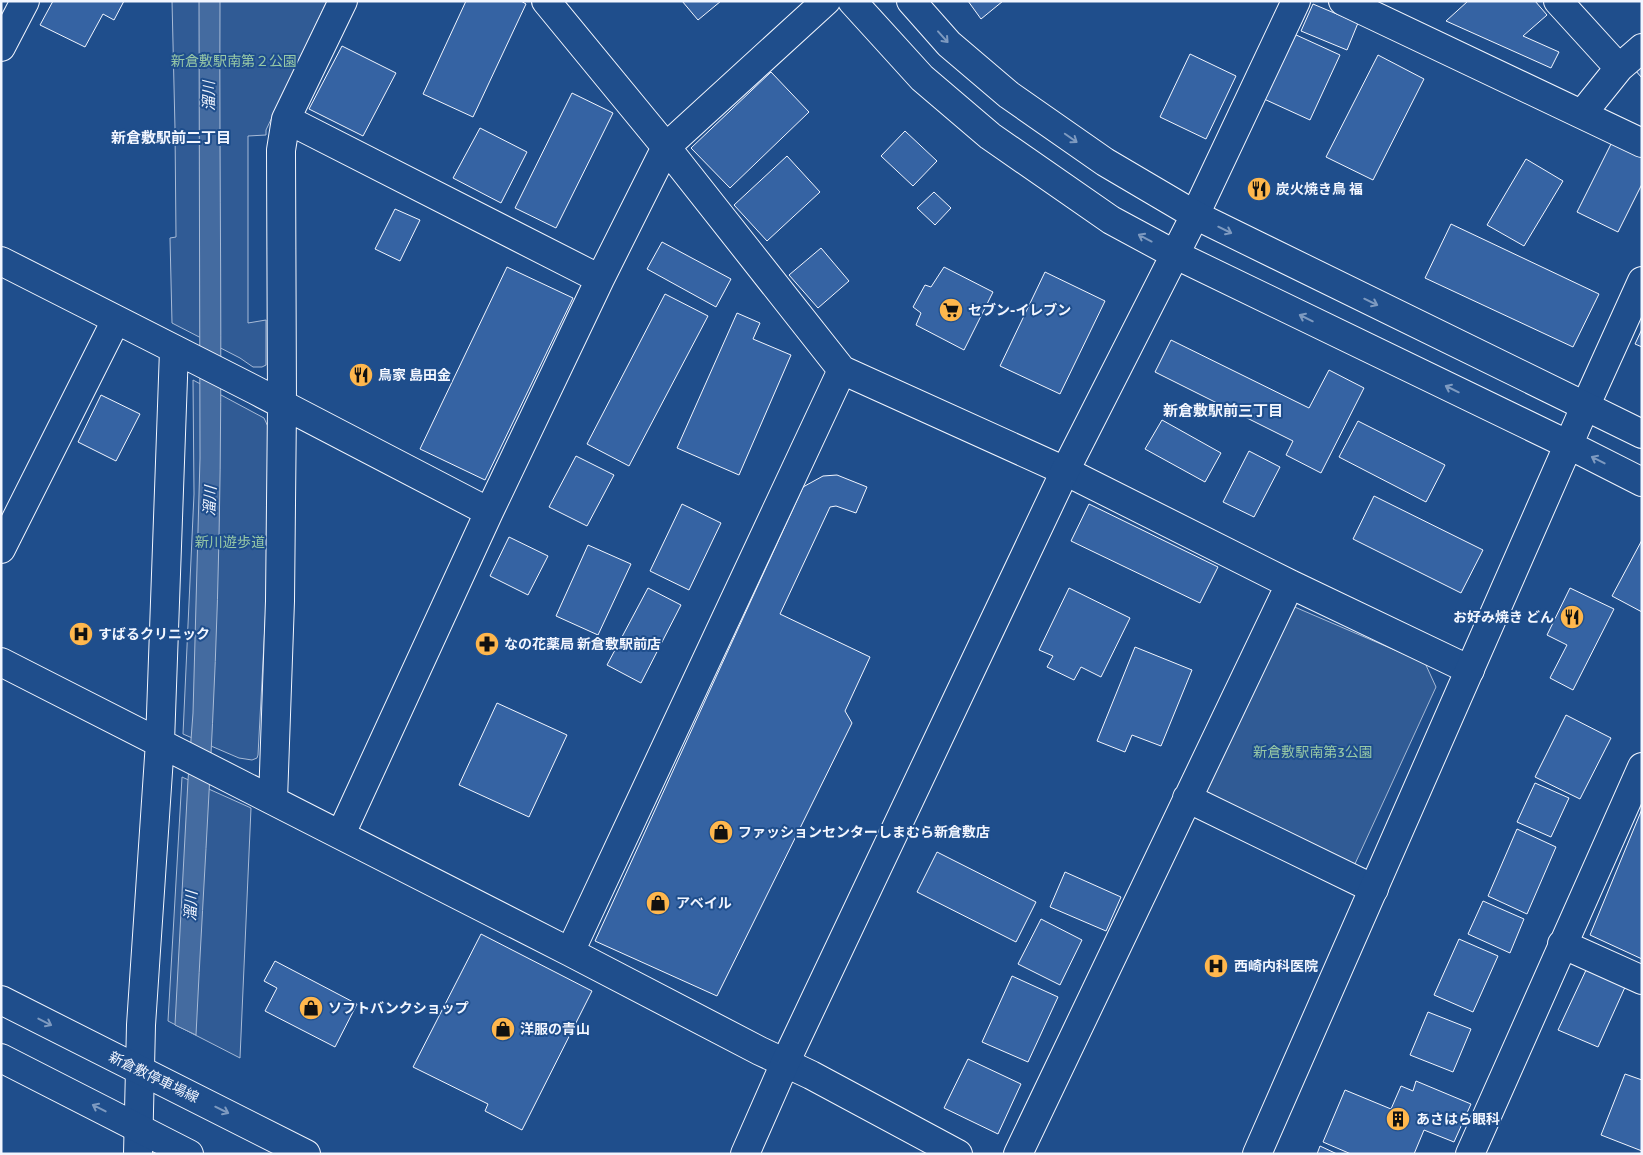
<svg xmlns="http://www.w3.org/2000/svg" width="1643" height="1155" font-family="Signika,'Noto Sans JP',sans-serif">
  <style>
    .built { fill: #305b95; stroke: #a8bbd7 }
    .water { fill: #446ba0; stroke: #a8bbd7 }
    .building { fill: #3563a3; stroke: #f2f6ff }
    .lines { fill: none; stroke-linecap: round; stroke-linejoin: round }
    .street-casing { stroke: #f2f6ff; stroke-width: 30 }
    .secondary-casing { stroke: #f2f6ff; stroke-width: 30 }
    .primary-casing { stroke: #f2f6ff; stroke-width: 30 }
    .street { stroke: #1f4e8c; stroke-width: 28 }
    .secondary { stroke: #1f4e8c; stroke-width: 28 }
    .primary { stroke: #1f4e8c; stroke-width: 28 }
    .oneway { stroke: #7e9ac0 }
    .labels { text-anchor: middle; stroke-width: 4; stroke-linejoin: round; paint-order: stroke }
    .park-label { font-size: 14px; fill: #97c8a6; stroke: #1f4e8c }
    .poi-label { font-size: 14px; font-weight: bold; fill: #f2f6ff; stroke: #1f4e8c; text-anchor: start }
    .street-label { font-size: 14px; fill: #f2f6ff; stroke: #1f4e8c }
    .water-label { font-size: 15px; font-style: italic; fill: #f2f6ff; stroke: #1f4e8c }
    .neighbourhood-label { font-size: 15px; font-weight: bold; fill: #f2f6ff; stroke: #1f4e8c }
  </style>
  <rect width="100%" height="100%" fill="#1f4e8c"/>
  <path class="built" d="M172 1H327L266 130V135L248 136V323L266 320V365L262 367H253L240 358 172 323 170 238 176 237 175 129Z
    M193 380 264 418 270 431 269 549 258 755 257 758 252 760 239 758 183 734 194 494Z
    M1290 605 1425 663 1436 687 1354 866 1199 793Z
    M182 777 251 808 240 1058 168 1021Z"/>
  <path class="water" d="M199 1H220C219 180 223 358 219 537 216 703 204 869 196 1035L175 1025 188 780 193 713 200 458Z"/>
  <path class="building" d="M53 1H124L114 20 103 14 85 47 40 25Z
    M466 1H521L526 4 473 117 423 94Z
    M682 1H721L698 20Z
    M968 1H1003L981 19Z
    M1468 1H1535L1547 15 1523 36 1559 52 1551 68 1446 21Z
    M1313 4 1358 23 1347 50 1301 31Z
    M1294 34 1340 55 1310 120 1264 99Z
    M342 46 396 73 363 136 309 109Z
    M1190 54 1236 76 1206 139 1160 117Z
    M1378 55 1424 79 1373 180 1326 157Z
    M1642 64V78L1635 70Z
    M771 72 809 112 730 188 691 148Z
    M572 93 613 113 556 228 515 208Z
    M480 128 527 152 501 203 453 178Z
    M905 131 937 161 913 186 881 156Z
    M1612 142 1642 157V184L1618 232 1577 212Z
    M787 156 820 192 767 241 734 205Z
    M1526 159 1563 181 1524 246 1487 225Z
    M934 192 951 208 935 225 917 208Z
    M395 209 420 220 400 261 375 249Z
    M1451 224 1599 294 1573 347 1425 278Z
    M662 242 731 279 716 307 647 269Z
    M821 248 849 281 818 308 789 275Z
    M507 267 573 298 485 480 420 449Z
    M944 267 993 292 964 350 916 325 921 313 913 307 925 285 931 287Z
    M1045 272 1105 301 1060 394 1000 366Z
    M665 294 708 316 629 466 587 444Z
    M737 313 760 323 753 339 791 355 739 475 677 448Z
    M1642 329V347L1635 344Z
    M1171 340 1309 408 1329 370 1364 388 1321 473 1286 455 1293 441 1155 372Z
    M101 395 140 414 116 461 78 442Z
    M1162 420 1221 453 1205 482 1145 449Z
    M1358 421 1445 465 1426 502 1339 457Z
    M1249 451 1280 467 1254 517 1223 502Z
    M576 456 614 475 587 526 549 507Z
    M837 475 867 487 856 513 836 506 830 507 780 614 870 657 845 711 852 723 717 996 595 941 803 487 823 476Z
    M1374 496 1483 550 1461 593 1353 539Z
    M682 504 721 523 689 590 650 571Z
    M1089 504 1218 567 1200 603 1071 541Z
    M509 537 548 556 528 595 490 576Z
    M1642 540V612L1612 596Z
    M588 545 631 564 598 635 556 616Z
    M648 588 681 605 641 683 607 665Z
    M1069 588 1130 618 1101 677 1081 667 1074 680 1047 667 1053 656 1039 650Z
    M1570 588 1614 609 1573 690 1550 678 1567 645 1547 635Z
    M1135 647 1192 670 1161 746 1132 735 1125 752 1097 741Z
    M497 703 567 735 529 817 459 785Z
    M1566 715 1611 738 1580 799 1535 777Z
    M1535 783 1569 798 1551 837 1517 822Z
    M1642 809V959L1590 935Z
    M1517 829 1556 847 1527 914 1488 896Z
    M937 852 1036 902 1016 942 917 892Z
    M1065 872 1121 897 1106 931 1050 907Z
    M1483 901 1524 919 1510 953 1468 934Z
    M1041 919 1082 940 1060 985 1018 964Z
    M481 934 592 991 522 1130 485 1111 488 1104 413 1067Z
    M1459 939 1498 956 1473 1012 1434 995Z
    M275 961 357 1004 335 1047 265 1011 277 988 264 981Z
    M1587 968 1626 985 1598 1047 1558 1030Z
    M1012 976 1058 997 1028 1062 982 1042Z
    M1428 1012 1471 1029 1453 1072 1410 1055Z
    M968 1059 1021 1084 998 1134 944 1108Z
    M1625 1074 1642 1080V1151L1601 1135Z
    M1416 1081 1471 1104 1454 1142 1424 1130 1414 1154H1351L1323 1142 1345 1090 1391 1109 1401 1086 1413 1091Z
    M1320 1146 1337 1154H1317Z"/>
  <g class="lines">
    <g class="street-casing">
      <path id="street" d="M546 1 666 147 842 370 1065 471 1290 584 1470 670
        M1343 1 1642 143
        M1558 1 1619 68
        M1 47 25 1
        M1582 114 1619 68 1642 48
        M286 119 600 279
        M1195 215 1296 1
        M1 261 255 390 489 512
        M1585 407 1642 281
        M1 549 116 320
        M1 662 570 952 760 1051 811 1075 958 1154
        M1187 798 1374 889
        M273 800 280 601 282 406 281 150 286 119 343 1
        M341 834 489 512 600 279 666 147 826 1
        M1562 944 1642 980
        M570 952 842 370
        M138 1154 141 1025 160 742 174 350
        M1018 1154 1290 584
        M1470 1154 1642 767"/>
    </g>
    <g class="secondary-casing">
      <path id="secondary" d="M852 1 922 78 990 136 1111 220 1174 254 1569 445 1642 482
        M911 1 949 44 1009 95 1105 162 1195 215 1642 434
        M745 1154 785 1063 1065 471 1195 215
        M1257 1154 1585 407"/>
    </g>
    <g class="primary-casing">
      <path id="primary" d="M1 1000 306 1154
        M1 1058 189 1154"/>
    </g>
    <use href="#street" class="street"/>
    <use href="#secondary" class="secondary"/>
    <use href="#primary" class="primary"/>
  </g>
  <defs><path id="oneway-shaft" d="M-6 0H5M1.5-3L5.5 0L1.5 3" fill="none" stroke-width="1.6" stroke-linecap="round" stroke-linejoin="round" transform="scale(1.25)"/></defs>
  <g class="oneway">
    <use href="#oneway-shaft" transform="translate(943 37) rotate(48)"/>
    <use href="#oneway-shaft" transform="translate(1071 138) rotate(35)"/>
    <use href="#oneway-shaft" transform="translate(1225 230) rotate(26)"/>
    <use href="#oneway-shaft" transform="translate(1145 238) rotate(-152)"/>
    <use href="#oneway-shaft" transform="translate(1371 302) rotate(26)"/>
    <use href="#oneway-shaft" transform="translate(1306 318) rotate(-154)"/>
    <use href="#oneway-shaft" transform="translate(1452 389) rotate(-154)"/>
    <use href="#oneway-shaft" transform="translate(1598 460) rotate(-153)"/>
    <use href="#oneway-shaft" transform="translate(45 1022) rotate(27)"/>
    <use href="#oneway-shaft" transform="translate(99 1108) rotate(-153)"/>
    <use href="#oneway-shaft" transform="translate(222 1110) rotate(26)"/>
  </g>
  <defs>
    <g id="restaurant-disc" transform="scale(1.25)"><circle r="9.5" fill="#ffb74d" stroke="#1f4e8c"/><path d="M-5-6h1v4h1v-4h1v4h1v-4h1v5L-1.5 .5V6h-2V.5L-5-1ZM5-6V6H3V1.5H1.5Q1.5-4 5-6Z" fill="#111"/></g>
    <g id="supermarket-disc" transform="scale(1.25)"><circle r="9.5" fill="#ffb74d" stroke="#1f4e8c"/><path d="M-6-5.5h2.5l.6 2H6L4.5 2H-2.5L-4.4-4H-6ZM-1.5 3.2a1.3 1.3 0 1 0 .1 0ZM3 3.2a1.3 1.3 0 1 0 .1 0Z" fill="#111"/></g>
    <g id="hospital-disc" transform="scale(1.25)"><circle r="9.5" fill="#ffb74d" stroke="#1f4e8c"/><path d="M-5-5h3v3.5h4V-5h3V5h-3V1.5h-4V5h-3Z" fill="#111"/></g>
    <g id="pharmacy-disc" transform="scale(1.25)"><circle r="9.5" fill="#ffb74d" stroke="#1f4e8c"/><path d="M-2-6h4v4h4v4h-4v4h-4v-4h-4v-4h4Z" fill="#111"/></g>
    <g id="shop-disc" transform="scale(1.25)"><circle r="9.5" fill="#ffb74d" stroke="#1f4e8c"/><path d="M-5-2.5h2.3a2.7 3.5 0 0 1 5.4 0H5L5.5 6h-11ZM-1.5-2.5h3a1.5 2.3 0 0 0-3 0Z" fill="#111"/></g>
    <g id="building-disc" transform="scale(1.25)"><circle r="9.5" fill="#ffb74d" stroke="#1f4e8c"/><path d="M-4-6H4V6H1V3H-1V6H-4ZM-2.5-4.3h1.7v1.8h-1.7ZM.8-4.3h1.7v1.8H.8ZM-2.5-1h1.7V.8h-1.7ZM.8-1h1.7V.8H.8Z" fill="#111"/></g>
  </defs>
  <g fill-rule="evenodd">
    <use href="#restaurant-disc" x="1259" y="189"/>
    <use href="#supermarket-disc" x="951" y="310"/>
    <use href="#restaurant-disc" x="361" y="375"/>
    <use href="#restaurant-disc" x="1572" y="617"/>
    <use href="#hospital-disc" x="81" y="634"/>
    <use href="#pharmacy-disc" x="487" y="644"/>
    <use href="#shop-disc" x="721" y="832"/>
    <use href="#shop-disc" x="658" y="903"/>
    <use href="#hospital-disc" x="1216" y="966"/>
    <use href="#shop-disc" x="311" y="1008"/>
    <use href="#shop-disc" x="503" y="1029"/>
    <use href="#building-disc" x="1398" y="1119"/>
  </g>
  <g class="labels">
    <g class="park-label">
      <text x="234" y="66">新倉敷駅南第２公園</text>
      <text x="230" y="547">新川遊歩道</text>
      <text x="1313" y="757">新倉敷駅南第3公園</text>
    </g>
    <g class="poi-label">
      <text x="1276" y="194">炭火焼き鳥 福</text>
      <text x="968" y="315">セブン-イレブン</text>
      <text x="378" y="380">鳥家 島田金</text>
      <text x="1554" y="622" text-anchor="end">お好み焼き どん</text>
      <text x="98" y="639">すばるクリニック</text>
      <text x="504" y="649">なの花薬局 新倉敷駅前店</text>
      <text x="738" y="837">ファッションセンターしまむら新倉敷店</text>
      <text x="676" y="908">アベイル</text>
      <text x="1234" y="971">西崎内科医院</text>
      <text x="328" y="1013">ソフトバンクショップ</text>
      <text x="520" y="1034">洋服の青山</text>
      <text x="1416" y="1124">あさはら眼科</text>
    </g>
    <g class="street-label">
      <text transform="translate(154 1077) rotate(26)" y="5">新倉敷停車場線</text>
    </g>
    <g class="water-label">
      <text transform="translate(209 96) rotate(-90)" y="5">溜川</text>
      <text transform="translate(210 501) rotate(-87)" y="5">溜川</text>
      <text transform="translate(191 906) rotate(-87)" y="5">溜川</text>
    </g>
    <g class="neighbourhood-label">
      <text x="171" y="143">新倉敷駅前二丁目</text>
      <text x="1223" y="416">新倉敷駅前三丁目</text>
    </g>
  </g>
  <rect width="1643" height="1155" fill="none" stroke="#f2f6ff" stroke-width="5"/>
</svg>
